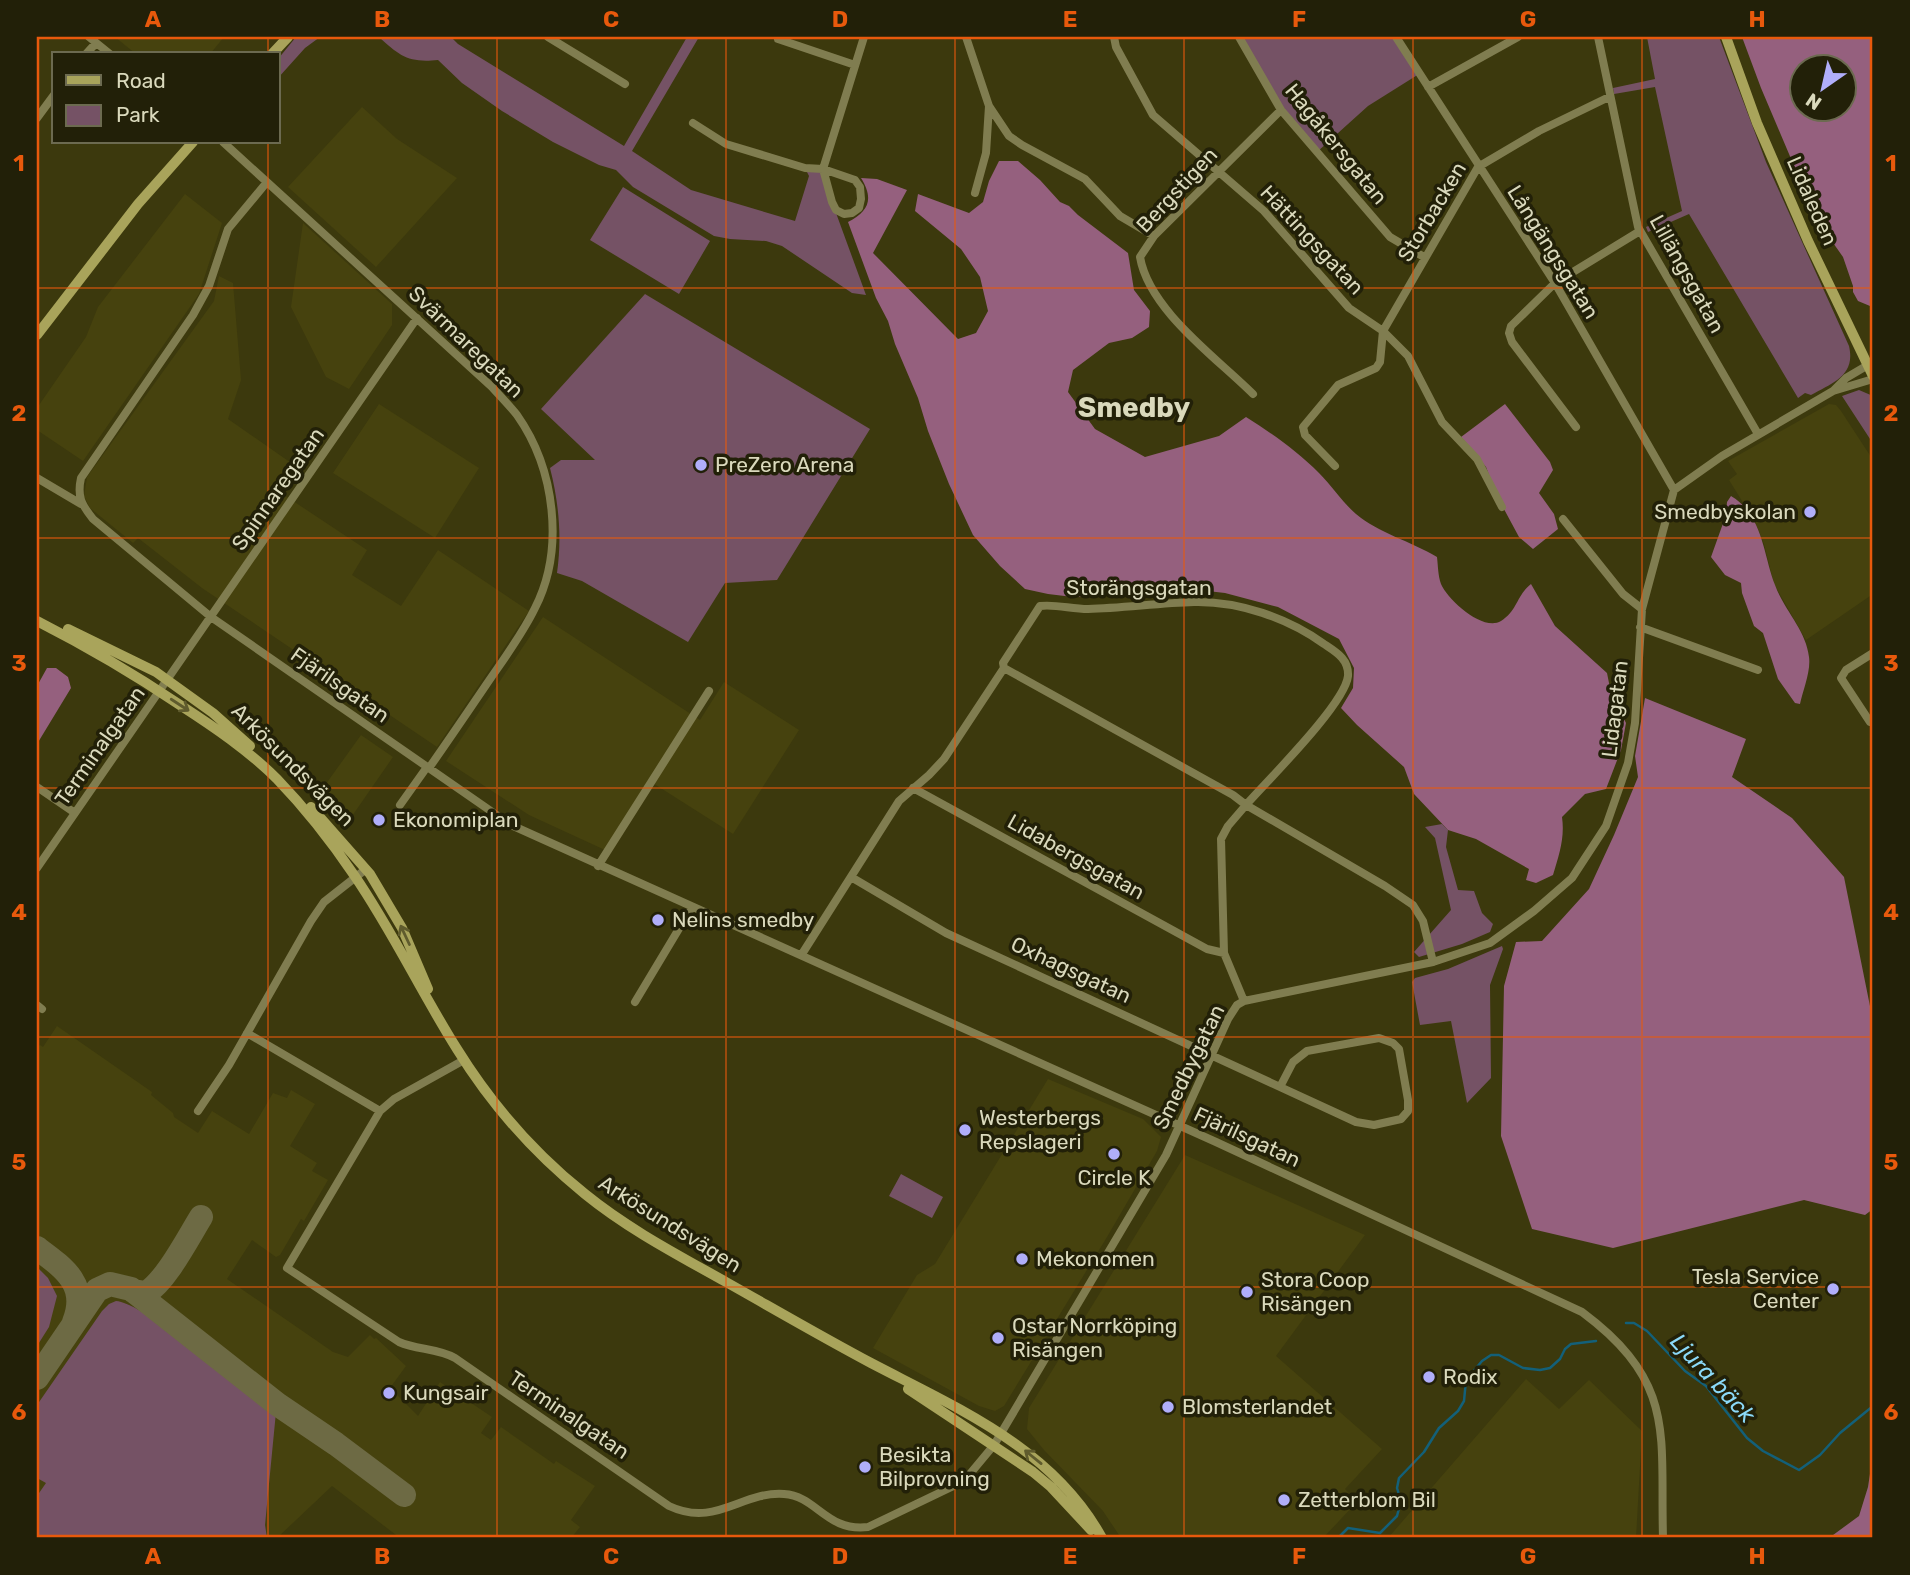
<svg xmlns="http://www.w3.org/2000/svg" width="1910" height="1575" font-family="Rubik,sans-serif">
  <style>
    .built { fill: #46420e }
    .green { fill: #755265 }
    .forest { fill: #95607e; fill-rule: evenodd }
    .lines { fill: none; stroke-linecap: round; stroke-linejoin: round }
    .stream { stroke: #136079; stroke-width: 2.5 }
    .taxiway { stroke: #6d6a44; stroke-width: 24 }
    .street { stroke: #807d50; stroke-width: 8 }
    .secondary { stroke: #a9a45b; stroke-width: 10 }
    .oneway { stroke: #5f5b2d }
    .grid { fill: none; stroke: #e8590c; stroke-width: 2; stroke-opacity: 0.55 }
    .poi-dot { fill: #b0aefa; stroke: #222008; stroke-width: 2.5 }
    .labels { text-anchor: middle; stroke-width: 7; stroke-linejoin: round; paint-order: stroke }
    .street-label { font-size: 21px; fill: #dad9bc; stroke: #222008 }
    .poi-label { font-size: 21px; fill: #dad9bc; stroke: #222008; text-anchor: start }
    .water-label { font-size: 23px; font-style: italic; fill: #8bd9f8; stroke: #222008 }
    .district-label { font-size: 28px; font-weight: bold; fill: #dad9bc; stroke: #222008 }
    .neatline { fill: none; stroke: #e8590c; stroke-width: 2.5 }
    .grid-label { font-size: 23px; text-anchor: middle; font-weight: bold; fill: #e8590c }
  </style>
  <rect width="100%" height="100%" fill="#3c390d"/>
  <path class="built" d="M115 37H224L210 54H136Z
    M362 107 397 139 457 178 376 267 288 187Z
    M185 194 222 223 199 294 83 461 37 430V408L86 337 98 307Z
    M303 223 392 304V325L349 389 326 377 291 307Z
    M219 276 233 283 241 380 228 419 294 465 278 491 367 550 352 575 401 606 438 550 529 611 437 747 202 588 138 538 133 543 90 508 84 496 87 477 214 301Z
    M379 404 479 468 435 538 333 473Z
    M1829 404 1836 405 1841 411 1873 460V594L1806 640 1774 584 1764 544 1755 522 1729 480 1737 474 1728 461Z
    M543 617 700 720 724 682 799 730 733 834 648 780 605 850 529 815 446 761Z
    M361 735 393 757 350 819 323 788Z
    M57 1026 152 1092 151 1095 173 1113 174 1117 198 1133 212 1111 249 1134 273 1093 287 1098 291 1090 315 1104 290 1146 317 1163 312 1171 328 1180 304 1221 301 1219 280 1255 276 1257 252 1240 227 1279 333 1352 348 1357 370 1335 374 1339 376 1338 406 1366 390 1388 418 1416 440 1382 492 1417 481 1433 491 1440 501 1427 554 1464 556 1461 595 1486 571 1520 580 1527 571 1538H400L332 1486 277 1538H37V1047L40 1045 43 1047Z
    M1048 1079 1143 1119 1161 1137 1157 1151 1107 1237 1004 1406 995 1411 979 1406 873 1348 917 1275 935 1264Z
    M1185 1155 1365 1235 1276 1356 1382 1449 1345 1489 1357 1502 1323 1538H1121L1103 1511 1044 1450 1027 1429 1029 1408Z
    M1526 1379 1559 1409 1589 1380 1642 1431 1636 1538H1388Z"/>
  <path class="green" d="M296 37H320L305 48 278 78V59Z
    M379 37H451L458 44 624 146 687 37H699L632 151 691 190 795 221 809 176 805 168 823 169 832 202 866 295 852 293 782 246 766 241 730 239 714 236 633 187 616 170 599 165 553 142 502 111 462 83 438 60C408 63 400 56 379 37Z
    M1239 37H1396L1419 74 1368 106 1317 152 1281 110Z
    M1647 37H1719L1766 162 1849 346C1856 376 1832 383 1811 395L1805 393 1798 398 1689 214 1648 232 1646 227 1682 211 1655 87 1614 94 1613 88 1655 79Z
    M623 187 710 241 679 294 590 240Z
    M645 294 870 429 777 580 725 583 688 642 582 581 557 573C562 538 559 503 550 468L561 460H595L541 409Z
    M1859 390 1873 396 1872 442 1842 396Z
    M1442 824 1448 830 1446 847 1458 890 1474 891 1482 913 1493 924 1490 932 1462 944 1419 957 1414 952 1451 910 1435 838 1425 827Z
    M1502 946 1503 949 1490 985 1491 1078 1467 1103 1451 1021 1420 1025 1412 982 1415 978 1448 969Z
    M901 1174 943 1197 932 1218 889 1196Z
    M37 1267 48 1278 57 1296 49 1327 37 1346Z
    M116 1301C145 1303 247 1390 276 1412L265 1525 267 1538H39L37 1536V1496L46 1483 37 1478V1405L102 1311 109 1304Z"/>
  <path class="forest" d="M1742 37H1873V311L1870 306 1858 301 1853 292V286L1843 257 1817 220 1761 88ZM1843 66V108H1801V66Z
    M999 161H1018L1040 180 1060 202 1069 206 1078 215 1128 253 1134 290 1150 311 1149 327 1132 338 1109 343 1073 370 1068 392 1095 429 1145 457 1219 436 1246 417C1273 434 1297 451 1319 473 1332 486 1342 502 1356 514 1379 533 1410 541 1437 557 1438 565 1438 576 1441 584 1448 600 1483 632 1501 621 1518 610 1516 596 1531 584L1555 626 1607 673 1611 693 1626 723 1621 750 1606 789 1585 794 1562 817C1565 838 1559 855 1553 875L1536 883 1526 880 1529 869 1476 839 1448 830 1414 794 1404 767 1357 725 1341 708 1353 688 1354 668 1339 639 1278 607 1225 593 1181 588 1145 593 1073 597 1048 594 1025 589 1000 566 973 535 949 484 928 431 918 398 895 344 888 321 876 298 848 222C869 211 874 199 861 178L877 179 907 190 873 253 958 339 976 333 988 311 980 277 961 249 915 211 918 194 969 213 983 202 989 181Z
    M1505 404 1550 462 1553 470 1539 493 1554 514 1558 529 1533 549 1519 537 1498 498 1486 467 1461 437Z
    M1731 496C1763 515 1763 554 1775 585 1784 610 1806 630 1809 657 1811 671 1803 690 1800 704L1795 703 1778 679 1763 633 1754 626 1742 593 1741 583 1725 575 1711 557 1726 515 1727 502Z
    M47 668H56L68 677 71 688 37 744V686Z
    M1645 698 1746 739 1732 777 1792 818 1844 877 1873 1021V1209L1865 1215 1804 1200 1613 1248 1532 1229 1501 1136 1504 986 1516 942 1542 941 1589 889 1614 835 1638 777 1635 756Z
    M1873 1454V1532L1870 1538H1829L1859 1516 1868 1487Z"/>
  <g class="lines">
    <path class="stream" d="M1626 1323H1634L1647 1331 1685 1371 1706 1386 1747 1438 1763 1451 1799 1470 1820 1455 1840 1433 1873 1406
      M1338 1538 1348 1528 1380 1533 1397 1516 1401 1501 1397 1488 1399 1478 1424 1452 1439 1428 1458 1411 1464 1401 1466 1380 1482 1361 1491 1355H1499L1523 1368 1540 1370 1550 1368 1560 1359 1565 1349 1571 1344 1596 1341"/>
    <path class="taxiway" d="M37 1248C64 1268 89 1285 74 1322
      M133 1291 146 1293C166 1281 188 1238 201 1217
      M37 1378 97 1290 110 1284 131 1289 277 1404 336 1444 404 1495"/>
    <path class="street" d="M89 37 110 54
      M548 37 625 84
      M966 37 989 106 1009 136 1022 145 1085 179 1120 216 1154 236
      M1114 37 1116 47 1153 115 1264 211 1349 308 1383 331 1408 356 1442 422 1477 459 1502 507
      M1239 37 1281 110 1390 237 1424 257
      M1396 37 1555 283 1674 490
      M1598 37 1638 227 1758 434
      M778 39 855 65
      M86 54 96 43
      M1428 87 1518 37
      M37 118 54 95
      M693 123 726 144 805 168 823 169 855 180 860 187 861 199 859 208 852 213 844 214 836 210 832 202 823 169 864 37
      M223 142 492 387C500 396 509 405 517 415 555 469 565 549 535 608 522 635 503 660 486 685 467 713 448 741 429 768
      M267 182 228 229 209 286 193 315 81 478C77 496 81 504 93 519L211 617 511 825 1216 1142 1582 1312C1677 1383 1660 1434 1663 1538
      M975 193 986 153 989 106
      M1833 391 1873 379
      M1253 394C1217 358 1149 310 1140 257L1154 236 1281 110
      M1576 427 1512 342 1509 333 1511 326 1555 283 1640 231
      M1335 466 1305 435 1303 427 1338 385 1376 368 1380 362 1383 331 1478 167 1539 131 1609 97
      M37 478 81 504
      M1563 519 1623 594 1642 609
      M1640 627 1758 670
      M1873 653 1846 670 1841 678 1870 722 1873 723
      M1004 668 1233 795 1246 805 1228 826 1221 839 1224 953 1244 1001
      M37 787 75 813
      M913 788 1207 949 1224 953
      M400 805 427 767
      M598 866 709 691
      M37 868 417 318
      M851 877 946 933 1356 1122 1374 1125 1401 1119 1408 1111V1100L1399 1049 1393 1043 1379 1038 1307 1051 1293 1062 1280 1087
      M802 954 899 801 929 775 944 759 1004 668 1003 663 1040 606C1056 604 1071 609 1088 609 1123 608 1159 603 1194 602 1239 601 1288 618 1324 644 1336 652 1349 659 1348 676 1345 704 1268 780 1246 805L1385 886 1413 905 1423 921 1433 962
      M635 1002 692 907
      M37 1005 42 1009
      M247 1033 380 1111
      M464 1060 394 1099 380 1111 287 1268 399 1342C417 1350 437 1348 455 1358L669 1506C716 1528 741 1491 784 1494 817 1496 826 1532 868 1527L964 1481 994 1445 1166 1155 1228 1019 1237 1005 1244 1001 1433 962 1490 943 1534 911 1572 878 1606 826 1628 763 1635 723 1642 609 1674 490 1722 456 1833 391 1846 378 1868 365
      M198 1111 229 1065 311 921 324 902 366 869"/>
    <path class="secondary" d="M1726 37 1757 123 1808 241 1873 376
      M272 54 288 37
      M37 335 138 204 193 142
      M37 621C86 646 134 674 180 705 214 727 248 750 277 779 305 808 331 841 354 875 392 930 421 992 457 1049 491 1104 534 1153 585 1194 628 1229 678 1255 726 1282 774 1309 822 1337 871 1363 957 1408 1053 1448 1102 1538
      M68 629 156 672 213 713 250 746
      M311 807 370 874 402 928 428 989
      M908 1389 1033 1472 1051 1487 1091 1530"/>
  </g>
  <defs><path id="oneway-shaft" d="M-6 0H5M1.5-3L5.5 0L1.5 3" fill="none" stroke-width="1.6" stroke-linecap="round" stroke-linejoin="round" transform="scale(1.75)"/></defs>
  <g class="oneway">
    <use href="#oneway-shaft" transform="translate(180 705) rotate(33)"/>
    <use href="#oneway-shaft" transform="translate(405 935) rotate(-115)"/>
    <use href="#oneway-shaft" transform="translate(1033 1457) rotate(-141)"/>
  </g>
  <path class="grid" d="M268 37V54M497 37V1538M726 37V1538M955 37V1538M1184 37V1538M1413 37V1538M1642 37V1538M268 142V1538M37 288H1873M37 538H1873M37 788H1873M37 1037H1873M37 1287H1873"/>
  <g class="poi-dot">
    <circle cx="701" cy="465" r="7"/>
    <circle cx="1810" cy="512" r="7"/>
    <circle cx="379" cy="820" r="7"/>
    <circle cx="658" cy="920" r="7"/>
    <circle cx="965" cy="1130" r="7"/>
    <circle cx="1114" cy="1154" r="7"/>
    <circle cx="1022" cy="1259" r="7"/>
    <circle cx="1833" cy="1289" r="7"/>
    <circle cx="1247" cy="1292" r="7"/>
    <circle cx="998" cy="1338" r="7"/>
    <circle cx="1429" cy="1377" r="7"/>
    <circle cx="389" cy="1393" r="7"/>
    <circle cx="1168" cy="1407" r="7"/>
    <circle cx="865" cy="1467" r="7"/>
    <circle cx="1284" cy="1500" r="7"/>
  </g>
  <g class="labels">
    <g class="street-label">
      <text transform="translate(1336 144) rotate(51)" y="7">Hagåkersgatan</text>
      <text transform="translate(1177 190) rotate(-47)" y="7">Bergstigen</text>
      <text transform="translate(1812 201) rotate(66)" y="7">Lidaleden</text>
      <text transform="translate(1432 212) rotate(-59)" y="7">Storbacken</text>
      <text transform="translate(1312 240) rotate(47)" y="7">Hättingsgatan</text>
      <text transform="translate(1553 252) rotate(58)" y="7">Långängsgatan</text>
      <text transform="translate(1687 274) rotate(61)" y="7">Lillängsgatan</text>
      <text transform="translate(466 342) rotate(44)" y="7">Svärmaregatan</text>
      <text transform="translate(278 489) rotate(-55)" y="7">Spinnaregatan</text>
      <text x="1139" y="595">Storängsgatan</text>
      <text transform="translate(340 685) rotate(35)" y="7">Fjärilsgatan</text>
      <text transform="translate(1615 709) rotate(-83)" y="7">Lidagatan</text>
      <text transform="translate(100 746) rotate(-55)" y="7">Terminalgatan</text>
      <text transform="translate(293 765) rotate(45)" y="7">Arkösundsvägen</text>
      <text transform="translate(1076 857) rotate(29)" y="7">Lidabergsgatan</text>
      <text transform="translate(1071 970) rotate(25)" y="7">Oxhagsgatan</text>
      <text transform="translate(1189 1067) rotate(-64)" y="7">Smedbygatan</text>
      <text transform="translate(1247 1137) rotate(25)" y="7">Fjärilsgatan</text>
      <text transform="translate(670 1224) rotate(32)" y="7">Arkösundsvägen</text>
      <text transform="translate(569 1415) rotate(34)" y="7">Terminalgatan</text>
    </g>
    <g class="poi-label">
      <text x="715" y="472">PreZero Arena</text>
      <text x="1796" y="519" text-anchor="end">Smedbyskolan</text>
      <text x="393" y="827">Ekonomiplan</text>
      <text x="672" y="927">Nelins smedby</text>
      <text x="979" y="1125">Westerbergs<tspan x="979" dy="24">Repslageri</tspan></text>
      <text x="1114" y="1185" text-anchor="middle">Circle K</text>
      <text x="1036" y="1266">Mekonomen</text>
      <text x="1819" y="1284" text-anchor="end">Tesla Service<tspan x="1819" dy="24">Center</tspan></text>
      <text x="1261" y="1287">Stora Coop<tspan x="1261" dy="24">Risängen</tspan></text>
      <text x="1012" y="1333">Qstar Norrköping<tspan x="1012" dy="24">Risängen</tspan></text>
      <text x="1443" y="1384">Rodix</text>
      <text x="403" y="1400">Kungsair</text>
      <text x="1182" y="1414">Blomsterlandet</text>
      <text x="879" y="1462">Besikta<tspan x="879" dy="24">Bilprovning</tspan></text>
      <text x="1298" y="1507">Zetterblom Bil</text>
    </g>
    <g class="water-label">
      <text transform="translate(1713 1378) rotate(47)" y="8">Ljura bäck</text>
    </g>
    <g class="district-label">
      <text x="1134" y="417">Smedby</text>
    </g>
  </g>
  <rect width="1910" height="1575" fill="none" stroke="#222008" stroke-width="77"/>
  <rect x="52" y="52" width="228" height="91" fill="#222008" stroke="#6c6a50" stroke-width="2"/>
  <rect x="66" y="75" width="35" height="10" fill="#a9a45b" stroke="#6c6a50" stroke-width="2"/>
  <text x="116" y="88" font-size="21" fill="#dad9bc">Road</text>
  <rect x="66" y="105" width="35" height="21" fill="#755265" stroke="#6c6a50" stroke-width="2"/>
  <text x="116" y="122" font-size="21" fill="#dad9bc">Park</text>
  <g transform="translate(1823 88) rotate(214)"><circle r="33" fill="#222008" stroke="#6c6a50" stroke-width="2"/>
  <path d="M0-5L12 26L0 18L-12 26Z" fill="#b0aefa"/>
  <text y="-10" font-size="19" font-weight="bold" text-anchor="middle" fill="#dad9bc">N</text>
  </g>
  <rect x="38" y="38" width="1833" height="1498" class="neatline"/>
  <g class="grid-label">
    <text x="153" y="27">A</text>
    <text x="382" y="27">B</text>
    <text x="611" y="27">C</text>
    <text x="840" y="27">D</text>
    <text x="1070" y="27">E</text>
    <text x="1299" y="27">F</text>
    <text x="1528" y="27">G</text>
    <text x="1757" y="27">H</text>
    <text x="19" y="171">1</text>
    <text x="1891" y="171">1</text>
    <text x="19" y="421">2</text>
    <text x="1891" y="421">2</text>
    <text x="19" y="671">3</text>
    <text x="1891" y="671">3</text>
    <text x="19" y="920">4</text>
    <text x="1891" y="920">4</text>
    <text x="19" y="1170">5</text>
    <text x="1891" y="1170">5</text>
    <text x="19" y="1420">6</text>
    <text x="1891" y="1420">6</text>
    <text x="153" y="1564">A</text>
    <text x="382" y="1564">B</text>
    <text x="611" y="1564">C</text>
    <text x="840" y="1564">D</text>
    <text x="1070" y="1564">E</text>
    <text x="1299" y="1564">F</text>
    <text x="1528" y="1564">G</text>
    <text x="1757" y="1564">H</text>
  </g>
</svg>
